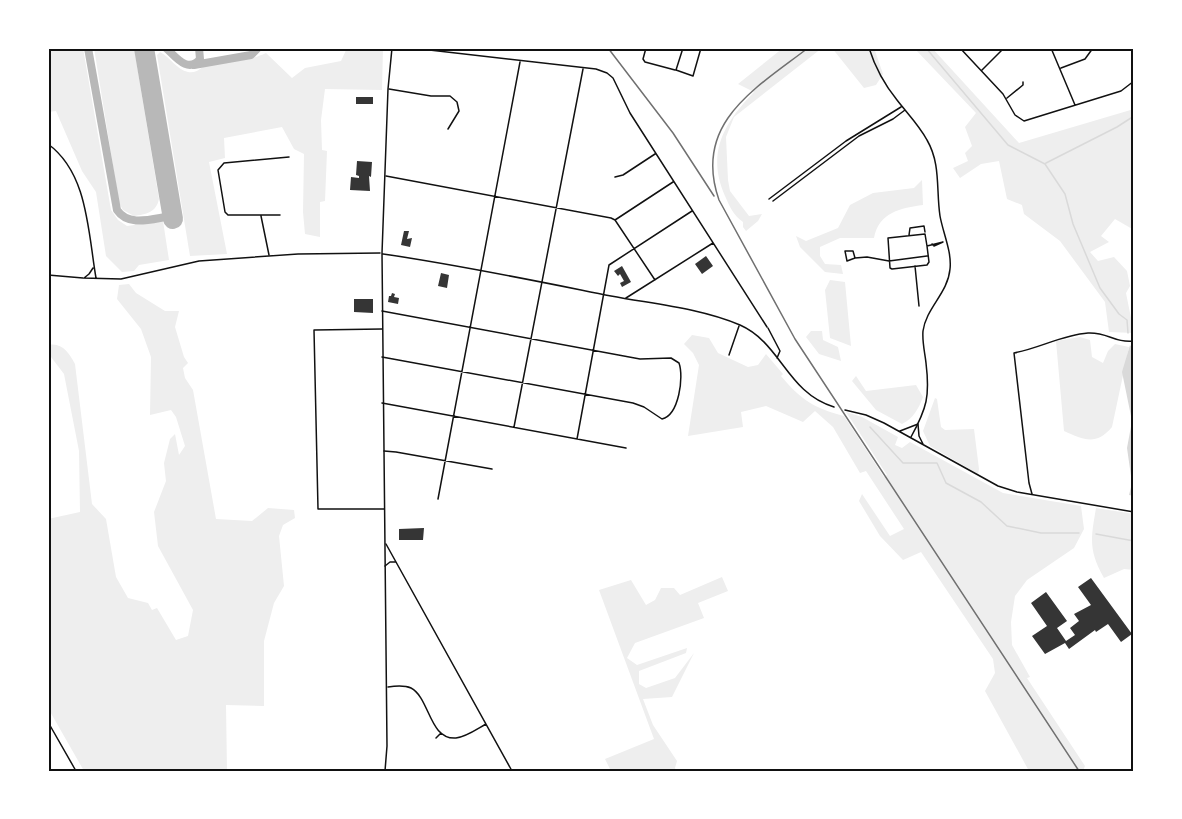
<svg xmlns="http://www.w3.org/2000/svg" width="1182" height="819" font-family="Georgia,serif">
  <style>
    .green { fill: #eee }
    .water { fill: #d9d9d9 }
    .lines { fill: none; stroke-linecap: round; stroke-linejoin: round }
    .stream { stroke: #d9d9d9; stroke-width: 1.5 }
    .taxiway { stroke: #b8b8b8; stroke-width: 8 }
    .runway { stroke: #b8b8b8; stroke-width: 20 }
    .building { fill: #353535 }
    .minor { stroke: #111; stroke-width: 1.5 }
    .tertiary { stroke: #111; stroke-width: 1.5 }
    .secondary { stroke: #111; stroke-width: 1.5 }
    .rail { stroke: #707070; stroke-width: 1.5 }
    .neatline { fill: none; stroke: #111; stroke-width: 2 }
  </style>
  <rect width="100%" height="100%" fill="#fff"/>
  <path class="green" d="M48 48H83L111 210 118 220 127 226 163 221 169 260 139 265 134 271 122 272 106 256 96 192 82 171 56 111 48 112Z
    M94 48H134L159 199C156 213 146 214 134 216L123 210 119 203Z
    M347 48H383L382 90 325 89 321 120 322 150 327 151 325 201 320 202V237L305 234 303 212 304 154 294 149 282 127 224 138 225 158 209 162 227 254 190 256 157 55 160 52C170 57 177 70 188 72 198 74 201 66 209 64 230 59 245 63 266 53L292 78 305 68 341 61Z
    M783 48H822L734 117 726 137 728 180 730 191 749 216 762 214 758 221 746 231 743 227V222C733 215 730 207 725 196 706 153 724 123 754 92L738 84Z
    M832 48H874L883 74 876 85 864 88Z
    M914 48H932L1019 143 1134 109V132L1132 134 1134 144V230L1115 219 1101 236 1109 242 1090 252 1098 261 1114 257 1127 271 1130 286 1126 293 1134 333 1109 332 1105 302 1060 241 1024 214 1022 205 1007 199 999 161 981 164 960 178 953 168 968 161 965 153 972 146 965 127 976 113Z
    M922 180 923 205C901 208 879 212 874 238H840L820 247V256L825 264 841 265 843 274 825 272 800 247 796 236 806 241 838 228 850 205 873 193 914 188Z
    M830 280 845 282 851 346 830 338 825 290Z
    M129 284 136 293 165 311H179L175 327 184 357 188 363 183 368 185 378 193 390 216 519 252 521 268 508 294 510 295 518 283 525 279 536 284 586 274 603 264 641V706L226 705 227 771H84L48 708V519L80 512 79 451 64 374 48 353V345C62 342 69 353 75 364L92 504 106 519 116 577 128 598 148 603 152 610 157 608 176 640 188 636 193 610 158 546 154 512 166 481 164 463 170 439 175 434 179 455 185 446 176 417 171 410 150 415 151 357 141 329 117 299 119 285Z
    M811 331H822L823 340 838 347 841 361 819 354 806 337Z
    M692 335 709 338 718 353 748 367 758 365 766 354 783 374 781 376C801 400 814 408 844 416L884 477 887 475 846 412 862 417 898 437 895 445 902 448 910 442 1003 493 1081 506 1084 529 1074 548 1027 580 1015 596 1011 622 1012 645 1030 677 1027 678 1085 766 1083 771H1029L985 691 995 673 993 659 921 552 903 560 880 536 859 501 862 494 890 536 904 529 866 471 860 473 833 427 815 411 803 422 766 406 741 412 743 427 688 436 699 365 693 353 684 344Z
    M1080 337 1090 340 1092 357 1103 363 1108 351 1115 344 1129 347 1112 427C1096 446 1084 440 1064 431L1056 341Z
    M856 376 866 391 916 385 923 397C919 408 913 419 902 424L876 410 852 381Z
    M935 398 937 399 941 427 945 430 974 429 979 469 978 474 930 446 923 431Z
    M1096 508 1134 514V570L1124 569 1104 578C1088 550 1091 538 1096 508Z
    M722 577 728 591 698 603 704 618 635 643 627 658 637 665 687 648 686 653 639 671V684L646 688 675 678 694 653 672 697 643 699 653 725 677 761 675 768 676 771H611L605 759 654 739 599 590 631 580 646 605 655 600 661 588H674L680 595Z"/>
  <path class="water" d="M1130 345 1134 350V496L1129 495 1132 483 1127 448 1132 421 1122 372Z"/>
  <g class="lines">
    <path class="stream" d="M926 48 1008 145 1045 164 1065 194 1073 224 1100 288 1119 314 1127 320 1128 333
      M1046 163 1117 127 1134 116
      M870 427 903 463H937L946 483 981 502 1007 526 1041 533H1079
      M1096 534 1134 541"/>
    <path class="taxiway" d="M88 48 117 210C129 228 154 218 172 216
      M166 48C176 57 188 74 200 59L199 48
      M194 65 251 55 258 48"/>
    <path class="runway" d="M144 48 173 219"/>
  </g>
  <path class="building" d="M356 97H373V104H356Z
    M357 161 372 162 371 177 369 176 370 191 350 190 351 177 359 178V176L356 175Z
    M404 231H409L407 239 412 238 410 247 401 245Z
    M706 256 713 266 702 274 695 264Z
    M622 266 631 282 622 287 620 283 624 281 620 274 618 276 614 271Z
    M441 273 449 275 447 288 438 286Z
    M392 293 395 294 394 297 399 298 398 304 388 302 389 296H391Z
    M354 299H373V313L354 312Z
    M424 528 423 540H399V529Z
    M1091 578 1132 634 1121 642 1108 624 1096 632 1095 630 1069 649 1065 643 1045 654 1032 636 1047 626 1031 603 1046 592 1067 621 1057 628 1066 641 1075 635 1070 628 1079 621 1074 614 1091 605 1078 587Z"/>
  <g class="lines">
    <path class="minor" d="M412 48 596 69 607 73 613 78 630 113 767 327
      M646 48 643 59 645 62 675 70
      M683 48 676 70 693 76 701 48
      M869 48C875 67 884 84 897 100 907 113 919 125 927 140 941 164 936 190 940 216 943 233 952 252 950 269 948 293 926 308 923 331 922 342 925 353 926 363 930 396 927 408 911 437
      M960 48 1003 94 1015 115 1024 121 1121 91 1134 81
      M1051 48 1075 105
      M1061 68 1085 59 1093 48
      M982 70 1004 48
      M389 89 431 96H450L457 102 459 111 448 129
      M1007 98 1023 85V82
      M386 176 611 218 615 220 655 280
      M615 177 623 175 655 154
      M769 199 846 141 901 107
      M773 201 859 136 893 119 905 110
      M280 215H228L225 212 218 170 224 163 289 157
      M261 216 269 255
      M615 220 673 182
      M909 235 910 228 924 226 925 232
      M927 246 925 234 888 238 890 268 892 269 927 265 929 262 927 246 943 242 934 246 932 244
      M855 258 853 251H845L847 261 855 258 867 257 889 261 927 256
      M915 266 919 306
      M626 298 713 243
      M382 311 640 359 671 358 679 363C684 377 679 415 662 419L644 407 633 403 382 357
      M382 329 314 330 318 509H384
      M729 355 739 326
      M382 403 626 448
      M514 427 583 69
      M577 439 609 265 692 211
      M384 451 396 452 492 469
      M1032 494 1029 483 1014 353C1040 348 1062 335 1088 333 1108 332 1114 343 1134 341
      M438 499 520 62
      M386 544 512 771
      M385 566 390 562H396
      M388 687C395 686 404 685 411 688 430 698 429 740 456 738 466 737 477 729 486 724
      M48 722 76 771
      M436 738 441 733"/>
    <path class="tertiary" d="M48 144C88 173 88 232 96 278
      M48 275 83 278 121 279 199 261 298 254 380 253
      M84 278 89 274 93 268"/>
    <path class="secondary" d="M383 254C460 265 536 281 611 296 653 304 700 308 740 325 781 343 787 393 834 407
      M768 328 780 351 777 358
      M845 410 866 415 884 423 998 486 1017 492 1134 512
      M900 431 918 424 919 436 923 444
      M385 771 387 746 382 253 388 89 392 48"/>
    <path class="rail" d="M608 48 673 133 714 196
      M808 48C756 88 692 123 719 200L795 339 1079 771"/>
  </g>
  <rect width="1182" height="819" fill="none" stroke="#ffffff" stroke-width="99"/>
  <rect x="50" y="50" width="1082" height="720" class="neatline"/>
</svg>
